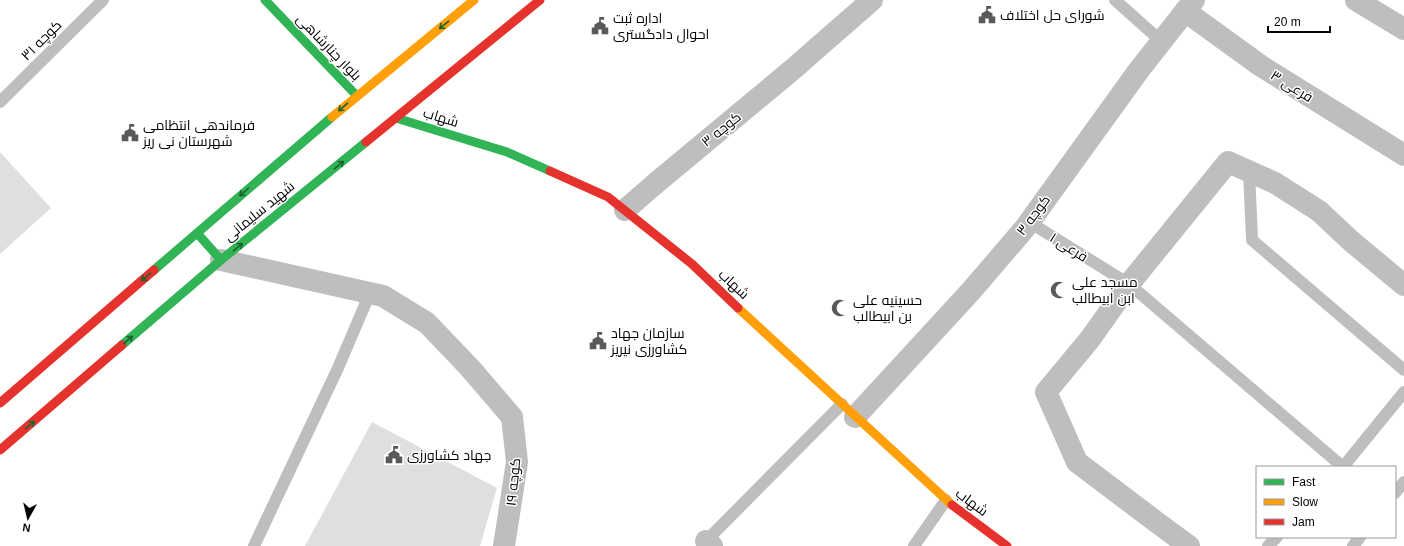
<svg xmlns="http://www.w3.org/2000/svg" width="1404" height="546" font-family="Helvetica,Cairo,sans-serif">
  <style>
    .building { fill: #dfdfdf }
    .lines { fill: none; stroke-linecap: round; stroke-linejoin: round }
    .lane { stroke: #bebebe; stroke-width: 12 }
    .street { stroke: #bebebe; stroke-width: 22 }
    .fast { stroke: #30b455; stroke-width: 9 }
    .slow { stroke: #ff9f0a; stroke-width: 9 }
    .jam { stroke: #e5322d; stroke-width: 9 }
    .oneway { stroke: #1a632f }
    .labels { text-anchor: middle; stroke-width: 3; stroke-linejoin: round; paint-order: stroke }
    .poi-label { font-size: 14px; fill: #000; stroke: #fff; text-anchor: start }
    .street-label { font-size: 14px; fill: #000; stroke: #fff }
  </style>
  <rect width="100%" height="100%" fill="#fff"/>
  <path class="building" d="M0 152 51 208 0 254Z
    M372 422 497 488 480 546H305Z"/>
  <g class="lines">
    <path class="lane" d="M1115 0 1161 41
      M0 102 103 0
      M1249 171 1252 240 1404 370
      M1029 222 1129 284 1343 467
      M1343 467 1404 392
      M1395 493 1404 482
      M706 541 842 404
      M254 546 338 368 370 293
      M914 546 946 500
      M1268 546 1277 537
      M1353 546 1360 537"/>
    <path class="street" d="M1356 0 1404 29
      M1185 11 1261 66 1404 155
      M625 210 656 183 792 70 872 0
      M221 260 383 296 427 323 470 368 512 417 517 462 504 546
      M855 417 971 291 1025 228 1139 70 1194 0
      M706 541 712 546
      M1189 546 1155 521 1077 462 1046 392 1090 339 1129 284 1228 162 1275 183 1319 211 1351 241 1404 285"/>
    <path class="fast" d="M265 0 357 96
      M396 118 507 152 550 171
      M197 233 221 260
      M154 270 332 117
      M122 345 221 260 366 142"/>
    <path class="slow" d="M332 117 474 0
      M738 308 952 505"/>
    <path class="jam" d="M366 142 540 0
      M550 171 608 197 692 264 738 308
      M0 403 154 270
      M0 450 122 345
      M952 505 1007 546"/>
  </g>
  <defs><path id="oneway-shaft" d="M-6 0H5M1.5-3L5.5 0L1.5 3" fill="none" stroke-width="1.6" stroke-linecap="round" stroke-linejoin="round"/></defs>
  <g class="oneway">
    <use href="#oneway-shaft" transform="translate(444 25) rotate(141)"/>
    <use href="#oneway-shaft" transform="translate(343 107) rotate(139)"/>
    <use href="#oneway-shaft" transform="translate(339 165) rotate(-39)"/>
    <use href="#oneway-shaft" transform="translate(244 192) rotate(139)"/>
    <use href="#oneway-shaft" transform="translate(238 247) rotate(-39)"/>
    <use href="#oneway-shaft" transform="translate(146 277) rotate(139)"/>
    <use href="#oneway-shaft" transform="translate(128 340) rotate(-41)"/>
    <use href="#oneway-shaft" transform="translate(30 425) rotate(-40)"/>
  </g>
  <defs>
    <g id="civic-bare" transform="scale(1.38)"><path d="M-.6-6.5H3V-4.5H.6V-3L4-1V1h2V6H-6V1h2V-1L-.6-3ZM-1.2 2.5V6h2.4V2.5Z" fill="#595959" stroke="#fff" stroke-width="2.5" paint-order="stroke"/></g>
    <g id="mosque-bare" transform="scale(1.38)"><path d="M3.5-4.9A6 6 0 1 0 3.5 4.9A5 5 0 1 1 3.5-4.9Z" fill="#595959" stroke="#fff" stroke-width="2.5" paint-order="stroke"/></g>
  </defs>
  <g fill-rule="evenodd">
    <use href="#civic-bare" x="987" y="15"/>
    <use href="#civic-bare" x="600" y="26"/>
    <use href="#civic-bare" x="130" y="133"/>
    <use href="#mosque-bare" x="1059" y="290"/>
    <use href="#mosque-bare" x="840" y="308"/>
    <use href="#civic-bare" x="598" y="341"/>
    <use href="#civic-bare" x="394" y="455"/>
  </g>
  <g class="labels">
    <g class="poi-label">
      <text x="1000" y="20">شورای حل اختلاف</text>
      <text x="613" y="23">اداره ثبت<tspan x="613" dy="16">احوال دادگستری</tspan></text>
      <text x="143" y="130">فرماندهی انتظامی<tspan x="143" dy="16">شهرستان نی ریز</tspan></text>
      <text x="1072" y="287">مسجد علی<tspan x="1072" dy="16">ابن ابیطالب</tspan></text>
      <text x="853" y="305">حسینیه علی<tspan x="853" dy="16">بن ابیطالب</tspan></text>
      <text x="611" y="338">سازمان جهاد<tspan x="611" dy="16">کشاورزی نیریز</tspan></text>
      <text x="407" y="460">جهاد کشاورزی</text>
    </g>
    <g class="street-label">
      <text transform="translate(41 40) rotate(-45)" y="5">کوچه ۳۱</text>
      <text transform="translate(329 47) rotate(46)" y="5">بلوار چنارشاهی</text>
      <text transform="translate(1292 86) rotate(32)" y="5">فرعی ۳</text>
      <text transform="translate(441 117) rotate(17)" y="5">شهاب</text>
      <text transform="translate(721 129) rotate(-39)" y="5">کوچه ۳</text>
      <text transform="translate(259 211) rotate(-39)" y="5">شهید سلیمانی</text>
      <text transform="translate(1033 215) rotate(-53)" y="5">کوچه ۳</text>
      <text transform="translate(1069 247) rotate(32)" y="5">فرعی ۱</text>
      <text transform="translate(734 284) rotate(43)" y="5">شهاب</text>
      <text transform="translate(513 482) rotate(-84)" y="5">کوچه ۱۹</text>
      <text transform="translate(972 502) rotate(37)" y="5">شهاب</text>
    </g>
  </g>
  <rect x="1256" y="466" width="140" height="72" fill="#ffffff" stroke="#999999"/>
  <rect x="1264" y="479" width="20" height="6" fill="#30b455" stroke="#999999"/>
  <text x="1292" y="486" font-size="12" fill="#000000">Fast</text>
  <rect x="1264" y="499" width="20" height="6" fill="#ff9f0a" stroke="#999999"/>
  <text x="1292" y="506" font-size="12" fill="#000000">Slow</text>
  <rect x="1264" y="519" width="20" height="6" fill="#e5322d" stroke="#999999"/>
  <text x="1292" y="526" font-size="12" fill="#000000">Jam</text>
  <g transform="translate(28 518) rotate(188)" stroke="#ffffff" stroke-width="3" paint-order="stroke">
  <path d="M0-3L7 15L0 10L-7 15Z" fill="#000000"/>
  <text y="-6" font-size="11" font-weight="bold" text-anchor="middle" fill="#000000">N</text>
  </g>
  <path d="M1268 26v6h62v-6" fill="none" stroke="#000000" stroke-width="2"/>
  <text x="1274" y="26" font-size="12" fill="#000000" stroke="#ffffff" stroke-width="3" paint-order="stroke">20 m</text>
</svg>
